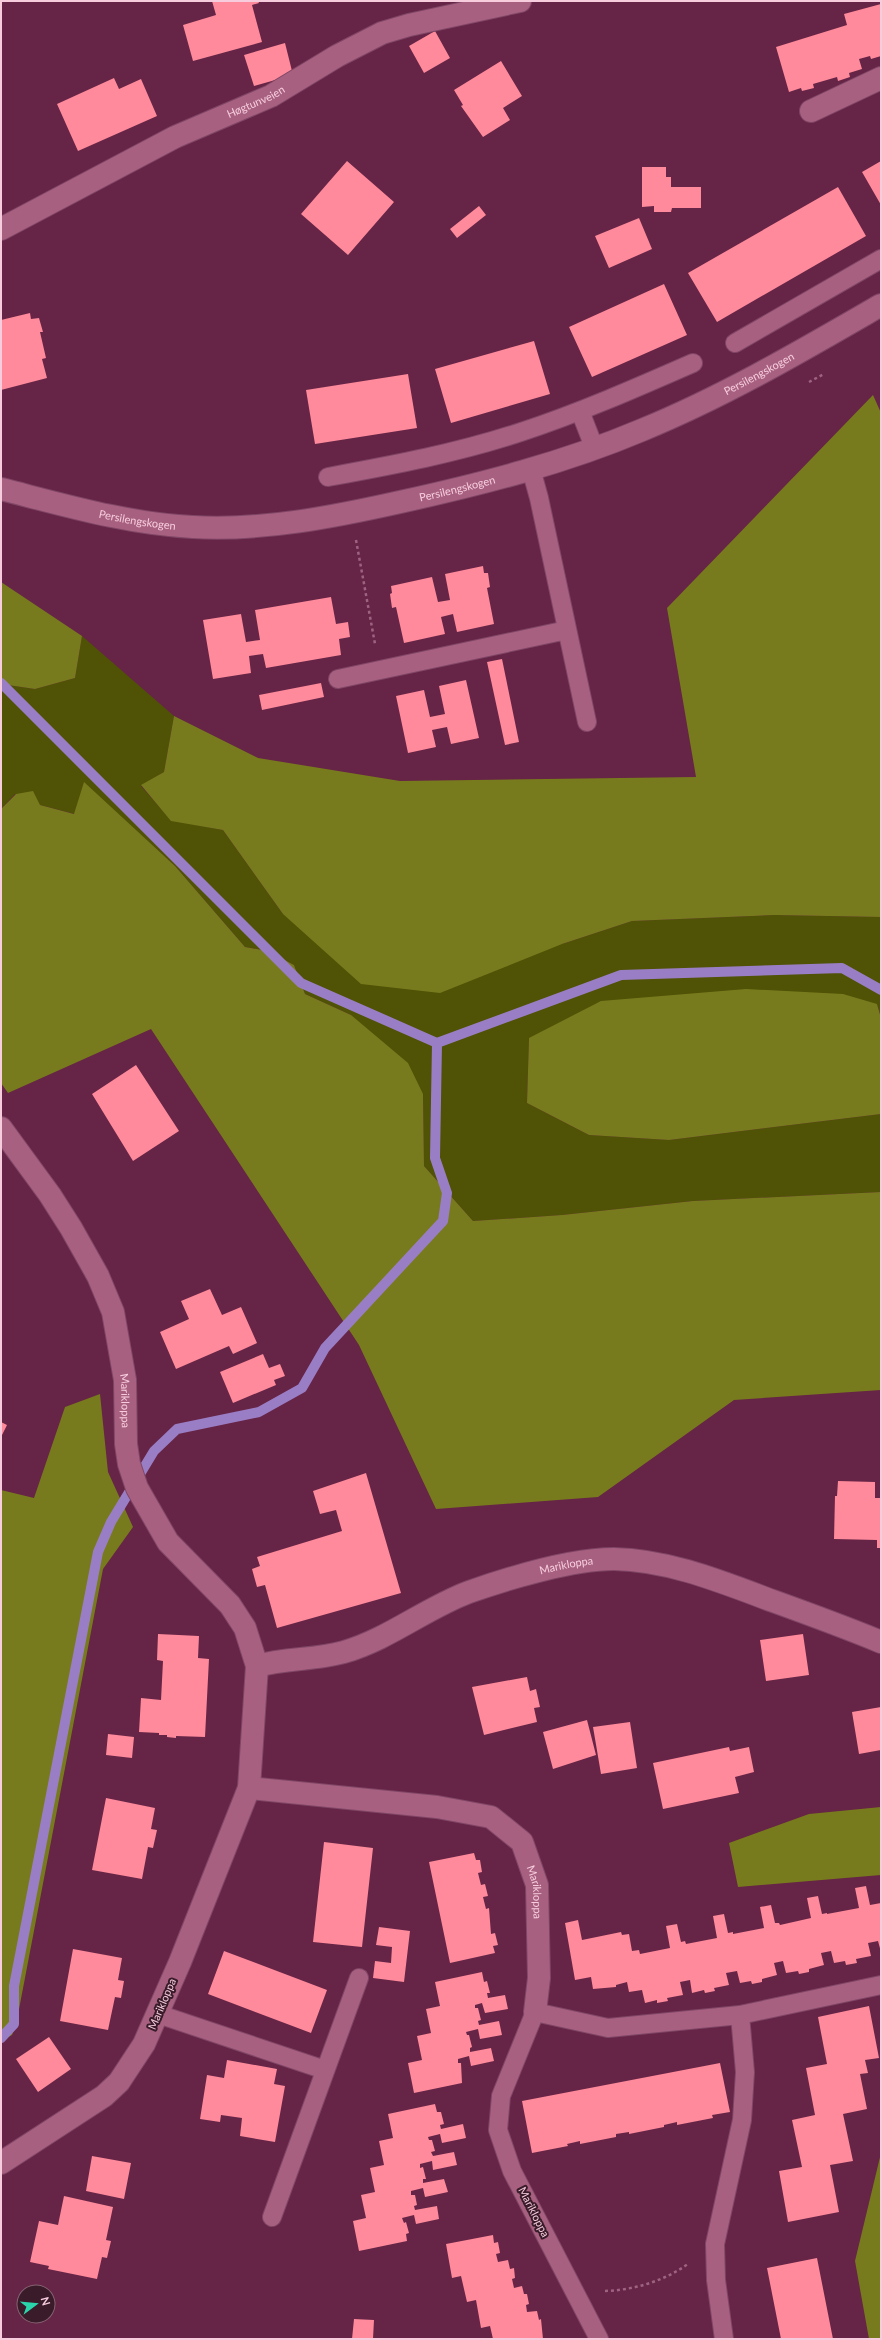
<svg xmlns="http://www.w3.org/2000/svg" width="882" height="2340" font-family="Lato,sans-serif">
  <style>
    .green { fill: #505206 }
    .forest { fill: #787b1d }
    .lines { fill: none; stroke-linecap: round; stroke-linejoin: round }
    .stream { stroke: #9a7ec5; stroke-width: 10 }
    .building { fill: #fe8a9b }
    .lane-casing { stroke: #804665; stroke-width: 20 }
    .street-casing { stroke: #804665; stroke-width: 24 }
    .path { stroke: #9d6480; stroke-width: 2.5; stroke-dasharray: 3 3; stroke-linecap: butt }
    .lane { stroke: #a86081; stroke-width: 18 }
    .street { stroke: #a86081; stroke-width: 22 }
    .labels { text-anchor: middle; stroke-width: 4; stroke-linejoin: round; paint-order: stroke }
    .street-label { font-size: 11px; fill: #f7cdde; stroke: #391b29 }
  </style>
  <rect width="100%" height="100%" fill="#662446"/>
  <path class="green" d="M82 636 174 716 164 772 141 786 171 820 223 830 283 914 562 944 632 921 774 915 881 917V1018L877 1004 529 1038 527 1103 589 1135 669 1140 881 1114V1192L693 1201 562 1215 473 1221 424 1166 423 1094 351 1015 305 994 294 965 268 951 245 947 175 866 84 783 75 814 40 805 15 794 1 809V684L35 689 75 678Z"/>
  <path class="forest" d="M873 395 881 413V917L774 915 632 921 562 944 440 993 361 984 283 914 223 830 171 821 141 785 164 772 174 716 258 758 400 781 696 777 667 608Z
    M1 582 82 636 75 678 35 689 1 684Z
    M84 782 175 866 245 947 268 951 294 965 305 994 351 1015 408 1063 423 1094 424 1166 473 1221 562 1215 693 1201 881 1192V1390L734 1400 598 1497 436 1509 359 1345 151 1029 8 1093 1 1083V809L16 794 33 791 40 805 74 814Z
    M746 989 843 994 877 1004 881 1018V1114L669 1140 589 1135 527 1103 529 1038 601 1001Z
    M100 1394 108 1472 133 1527 103 1569 16 2025 12 2035 1 2041V1490L34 1498 65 1407Z
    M881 1807V1875L738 1887 729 1843 809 1814Z
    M881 2153V2339H869L855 2261Z"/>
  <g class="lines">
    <path class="stream" d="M1 683 301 983 437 1043 621 975 842 968 881 990
      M1 2038 14 2024V1986L98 1552 111 1522 154 1451 177 1429 259 1412 302 1388 325 1348 443 1221 447 1193 435 1158 437 1043"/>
  </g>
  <path class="building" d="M212 1H258L259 3 252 5 262 42 193 61 183 25 216 15Z
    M881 4V56L871 59 870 56 859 59 862 69 849 73 850 77 838 81 837 77 813 84 814 88 802 91 801 88 789 92 776 47 847 25 844 14Z
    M435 31 450 58 424 73 409 46Z
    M285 43 293 75 254 86 244 55Z
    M501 61 522 96 503 108 510 120 483 137 461 106 463 105 454 90Z
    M114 78 119 89 141 79 157 116 78 151 57 104Z
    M347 161 394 202 348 255 301 214Z
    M881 161V205L862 172Z
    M642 167H666V177H671V187H701V208H672L671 212H654V206L642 207Z
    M838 187 866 236 717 322 688 273Z
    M479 206 486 215 457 238 450 229Z
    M639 218 652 249 609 268 595 236Z
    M664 284 687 335 592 377 569 327Z
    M30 313 31 319 39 318 43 332H40L46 358 42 359 47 378 1 390V320Z
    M534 341 550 394 451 423 435 369Z
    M408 374 417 428 315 444 306 390Z
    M483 566 484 573H488L490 587 487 588 494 624 457 632 453 614 441 617 445 634 404 643 396 607 392 608 390 594 392 593 391 586 432 577 438 602 450 600 445 574Z
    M331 597 336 624 348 622 350 637 339 639 341 655 266 668 263 654 249 656 251 673 213 679 203 620 241 614 246 642 260 640 255 610Z
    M502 659 519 742 505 745 487 662Z
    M466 680 479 738 451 744 447 727 432 730 436 747 408 753 396 696 424 690 430 717 445 714 439 686Z
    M321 683 324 697 262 710 259 695Z
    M136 1065 179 1131 133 1161 92 1094Z
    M210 1289 222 1315 241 1307 257 1343 233 1354 229 1346 176 1369 160 1332 189 1319 181 1301Z
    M263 1354 269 1368 280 1364 285 1376 274 1380 276 1385 233 1403 220 1372Z
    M1 1422 7 1425 1 1437Z
    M366 1473 401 1593 277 1628 265 1585 257 1587 252 1569 260 1566 257 1557 342 1531 336 1510 320 1514 313 1491Z
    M838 1481 875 1482V1498H881V1548H877V1540L834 1539 835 1496H837Z
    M158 1634 199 1636 198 1658 209 1659 205 1737 176 1736V1738L167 1737V1735H159V1733L139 1732 141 1698 161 1700 163 1661 157 1660Z
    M803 1634 809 1675 766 1681 760 1640Z
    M527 1677 530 1691 536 1689 540 1707 534 1708 537 1722 484 1735 472 1687Z
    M881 1707V1750L859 1754 852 1712Z
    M587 1720 596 1755 553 1769 543 1732Z
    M630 1722 637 1768 601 1774 593 1727Z
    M108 1734 134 1737 132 1758 106 1755Z
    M729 1747 730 1751 749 1747 754 1772 735 1777 739 1793 663 1809 653 1763Z
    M106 1798 155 1808 151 1829 157 1830 153 1848 148 1847 142 1879 92 1870Z
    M324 1842 373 1848 362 1947 313 1942Z
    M474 1853 476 1860H480L482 1872 478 1873 481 1885 485 1884 488 1896 483 1897 486 1909 489 1908 491 1934 495 1933 498 1945 493 1946 495 1953 450 1963 429 1862Z
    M866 1886 870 1905 881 1903V1952L878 1941 868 1943 871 1956 856 1959 857 1963 846 1965 845 1961 834 1963 831 1951 821 1953 824 1965 809 1969V1972L799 1974 798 1971 786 1973 783 1961 774 1963 777 1975 762 1979V1982L752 1984 751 1981 740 1983 737 1971 726 1973 729 1985 714 1988 715 1991 705 1993 704 1990 692 1993 690 1980 680 1982 683 1995 667 1998 668 2001 657 2003V2000L645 2003 642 1990 629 1992 627 1982 616 1985V1987L593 1989 591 1977 575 1980 565 1923 578 1920 582 1940 621 1932 622 1935 629 1934 632 1951 639 1950 640 1954 670 1948 666 1926 677 1924 681 1942 685 1941 686 1944 717 1938 713 1916 724 1914 728 1933 733 1932V1934L764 1928 760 1907 771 1905 775 1923H779L780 1925 811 1918 807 1898 818 1896 822 1914 827 1913V1914L859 1908 855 1888Z
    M379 1927 410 1931 404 1982 373 1978 375 1961 391 1963 392 1947 376 1945Z
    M73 1949 122 1958 118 1980 124 1981 121 1998 115 1997 108 2030 60 2021Z
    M224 1951 327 1990 311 2033 208 1994Z
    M482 1972 484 1982 487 1981 490 1993H487L488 1998 505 1995 508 2009 485 2013 482 2003 475 2005V2008H478L481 2020 478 2021 479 2025 499 2021 502 2035 480 2039 478 2029 466 2032 467 2035H469L472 2047 470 2048V2052L491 2048 494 2061 471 2066 469 2056 458 2059V2063H461L462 2083 414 2093 408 2063 422 2060 417 2036 431 2033 426 2009 440 2006 435 1982Z
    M869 2006 879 2058 865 2060 868 2073 860 2074 867 2109 843 2114 853 2161 830 2165 839 2212 788 2222 779 2171 802 2167 792 2120 815 2115 806 2068 827 2064 818 2017Z
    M49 2037 71 2069 38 2092 16 2059Z
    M227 2060 277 2069 274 2084 285 2086 275 2142 240 2136 242 2118 221 2115 220 2122 200 2119 207 2075 224 2078Z
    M720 2063 730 2112 712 2115 713 2118 677 2125V2122L664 2125V2127L629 2134V2132L616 2134V2137L580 2144V2141L567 2144 568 2146 532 2153 522 2101Z
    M435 2104 437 2112H441L444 2124 440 2125 441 2129 463 2124 466 2138 442 2143 440 2134 428 2137 429 2140H432L435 2151 431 2152 433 2156 454 2152 457 2165 433 2170 432 2161 420 2164V2168L423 2167 426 2179H423V2183L444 2179 448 2192 425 2197 423 2188 411 2191V2195H415L417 2205 414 2206 415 2210 437 2206 439 2219 416 2224 414 2215 402 2218 404 2223 406 2222 409 2233 406 2234 407 2241 359 2251 353 2221 366 2218 361 2195 375 2192 370 2168 384 2165 379 2141 393 2138 388 2114Z
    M92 2156 131 2163 124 2199 86 2191Z
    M64 2196 113 2207 106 2240 111 2241 107 2258 102 2257 97 2279 48 2269 49 2266 30 2262 39 2221 58 2225Z
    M493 2235 494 2243 498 2242 500 2253 496 2254 498 2262 508 2260 510 2269 514 2268 515 2278 512 2279 514 2288 522 2286 524 2294H527L529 2304 526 2305 527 2312 537 2311 539 2320 541 2319 543 2339H493L490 2326 481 2328 476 2300 467 2302 461 2276 452 2278 446 2244Z
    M817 2258 833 2339H781L767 2268Z
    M354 2319 374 2320 373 2339H352Z"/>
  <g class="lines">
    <g class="lane-casing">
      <path id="lane" d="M735 343 881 259
        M580 411 594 447
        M531 469 539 498 587 722
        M328 477C393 465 458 453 521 432 579 413 636 388 693 363
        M338 679 567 630
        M158 2014 325 2070
        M272 2217 359 1978
        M599 2339 512 2171 498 2130 501 2096 535 2012 608 2028 740 2015 881 1985
        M724 2339 716 2280 715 2244 742 2120 745 2072 740 2015"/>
    </g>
    <g class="street-casing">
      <g id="street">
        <path d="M811 111 881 78"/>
        <path id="s1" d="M1 229 175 137 271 96 337 56 382 33 409 25 520 1"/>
        <path id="s2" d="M1 489C64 505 128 524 193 527 262 531 333 517 400 502 482 484 564 463 642 430 725 396 803 350 881 305"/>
        <path id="s3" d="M1 1128 50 1195 71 1228 98 1276 113 1312 125 1380 126 1444 129 1464 137 1488 168 1542 230 1605 245 1628 257 1666 249 1788 180 1962 144 2044 119 2082 104 2096 1 2163"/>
        <path id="s4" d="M257 1666C286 1658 316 1660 344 1652 389 1639 426 1608 469 1592 509 1578 572 1559 614 1559 669 1560 722 1582 773 1601 809 1614 845 1627 881 1642"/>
        <path id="s5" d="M249 1788 437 1807 491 1817 522 1842 537 1885 539 1978 535 2012"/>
      </g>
    </g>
    <path class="path" d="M809 382 824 374
      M356 540 375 644
      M605 2291C634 2290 664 2281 688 2264"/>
    <use href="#lane" class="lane"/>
    <use href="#street" class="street"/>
  </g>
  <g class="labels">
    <g class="street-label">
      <text dy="4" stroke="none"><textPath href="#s1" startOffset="285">Høgtunveien</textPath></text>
      <text dy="4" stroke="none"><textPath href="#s2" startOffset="788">Persilengskogen</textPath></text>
      <text dy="4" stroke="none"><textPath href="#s2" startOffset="464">Persilengskogen</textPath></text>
      <text dy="4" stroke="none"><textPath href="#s2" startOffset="140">Persilengskogen</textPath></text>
      <text dy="4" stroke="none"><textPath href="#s3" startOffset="306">Marikloppa</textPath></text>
      <text dy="4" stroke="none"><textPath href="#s4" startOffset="328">Marikloppa</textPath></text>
      <text dy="4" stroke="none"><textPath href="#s5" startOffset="336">Marikloppa</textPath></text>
      <text transform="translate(162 2004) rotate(-67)" y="4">Marikloppa</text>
      <text transform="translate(534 2212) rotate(63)" y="4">Marikloppa</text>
    </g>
  </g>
  <rect width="882" height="2340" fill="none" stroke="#f7cdde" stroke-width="4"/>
  <g transform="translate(36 2304) rotate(74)"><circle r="19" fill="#391b29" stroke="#856271"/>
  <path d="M0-3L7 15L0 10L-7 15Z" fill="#2ad5ac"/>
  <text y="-6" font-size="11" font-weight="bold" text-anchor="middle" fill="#f7cdde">N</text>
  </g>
</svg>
